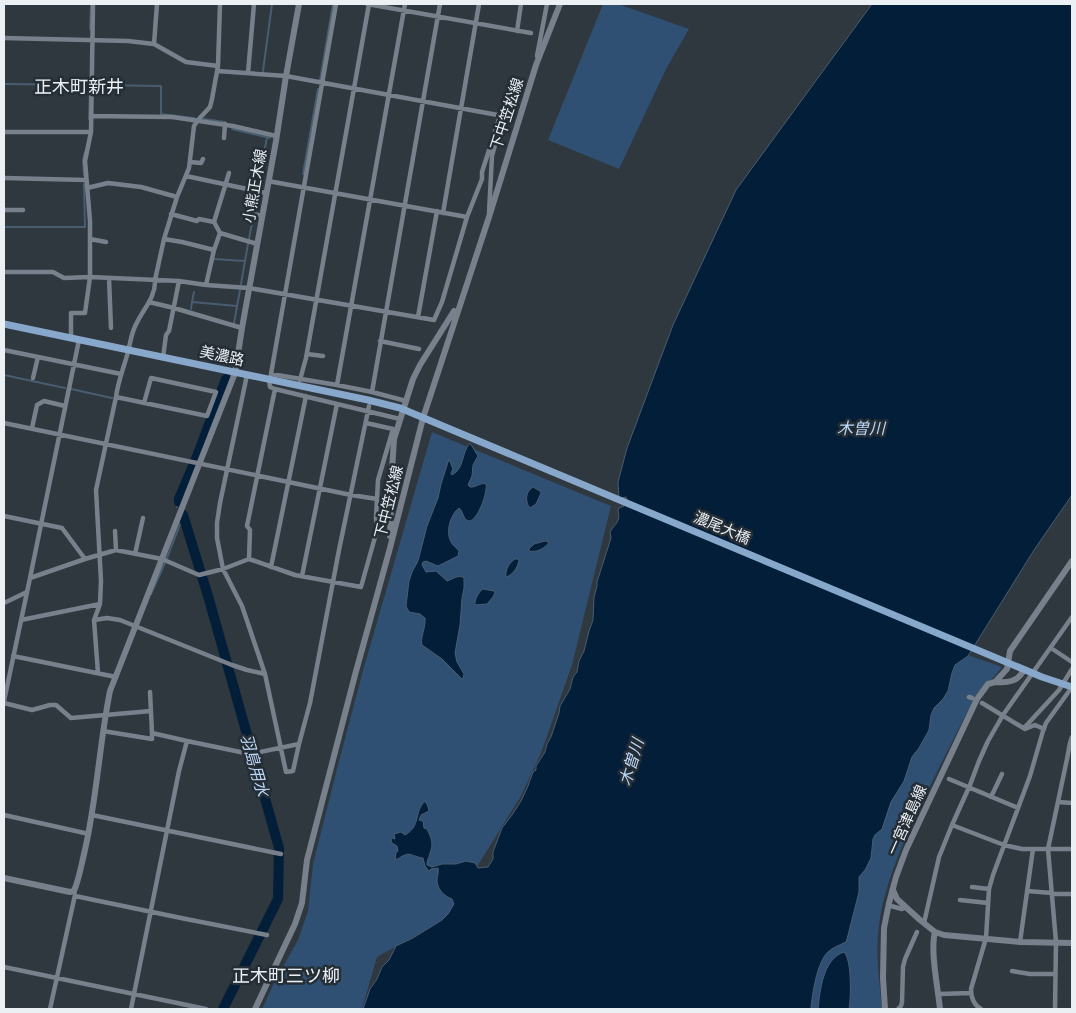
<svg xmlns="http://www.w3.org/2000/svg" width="1076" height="1013" font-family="'PT Sans Narrow','Noto Sans JP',sans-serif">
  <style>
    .green { fill: #2f5073 }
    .water { fill: #031e39; stroke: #495d71 }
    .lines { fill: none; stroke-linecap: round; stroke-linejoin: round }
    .stream { stroke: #495d71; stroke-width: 2 }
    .river { stroke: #031e39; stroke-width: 10 }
    .street { stroke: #78818b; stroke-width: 4.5 }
    .secondary { stroke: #78818b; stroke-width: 6 }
    .primary { stroke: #88a8cb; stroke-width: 7 }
    .labels { text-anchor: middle; stroke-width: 5; stroke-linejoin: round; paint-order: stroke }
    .street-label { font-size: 15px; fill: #ebf0f5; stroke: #252d35 }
    .water-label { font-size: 16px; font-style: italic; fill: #bbd7f6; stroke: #252d35 }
    .quarter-label { font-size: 18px; fill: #ebf0f5; stroke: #252d35 }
  </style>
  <rect width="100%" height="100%" fill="#2f373f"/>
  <path class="green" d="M603 4H618L689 29 666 69 619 169 548 140Z
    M432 432 611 506 572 665 541 753 521 796 478 865 451 916 377 957 362 1009H262L275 981 298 940 308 911 313 864 339 761 364 667Z
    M968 655 1002 667 994 677 985 684 976 695C958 730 940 765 923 801 903 843 881 889 878 937 876 961 880 986 882 1009H808L809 990 864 858 926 716 955 665Z"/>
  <path class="water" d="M872 4H1072V495L1034 550 968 656 955 665 952 673 948 691 943 699 934 708 931 715 929 730 919 748 912 757 904 781 891 802 882 829 875 835 873 839 871 858 865 870 859 877V892L847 939 846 942C840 945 833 947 828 952 817 962 812 995 811 1009H363L370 989 377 979 382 967 389 960 396 946 413 938 442 920 448 914 454 904 452 899C444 896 438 890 437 881 437 877 439 872 438 868L431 869 429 871 425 866 423 858C410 856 410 850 398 859H395L396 853 398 851 397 846 392 843 391 840 392 838 395 839 394 834 401 832 405 835C421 826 414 813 424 802H426L428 807 429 811 421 815 419 820 423 821 424 828 427 829C431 837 434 844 430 853 429 858 427 859 427 865L432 867 442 864H456L466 861 475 863 478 868 488 867 493 859V852L502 828 512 815 521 801 528 786 533 772 536 770V766L545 752 547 744 551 737 559 713 560 706 570 689 573 677 577 672 579 661 584 651 589 631 593 620 594 597 597 586V582L611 538 610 532C615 523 621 523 618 510L619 508 624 506 627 499 626 497 621 498H619L618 482 627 448 673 325 736 190Z
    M470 443 478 456 473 465 472 476 468 485 470 487C476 488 480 482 486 484 488 491 478 521 469 521 468 521 467 520 465 519L461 510 459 508C451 514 445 531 451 542 453 546 457 548 459 551L458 556 438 566 426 561 423 562 422 565 426 572 436 571 447 581C453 579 459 574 464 578V588L462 598 460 625 455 653 457 662 464 674 463 678 462 679 442 659 422 645C420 637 426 628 425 618L420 614 409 612 406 606 409 581 412 572 418 561 427 526 438 498 441 484 449 459 453 469 451 473 452 475C465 468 461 453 470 443Z
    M533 487 540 491 541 493 536 504 530 508C525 502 525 492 533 487Z
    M545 541 549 542C546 548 536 553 529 551V549L534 544Z
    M515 559H518L519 560C518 567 513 575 506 577 505 570 509 563 515 559Z
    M483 589 494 591 495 592 493 597 487 604 475 605C474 601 479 591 483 589Z
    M844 952C852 960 851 998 849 1009H818C820 990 823 959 844 952Z"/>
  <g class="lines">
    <path class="stream" d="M90 29 91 4
      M263 71 272 4
      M320 80 333 4
      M4 84 90 85
      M97 85 161 86V114L194 118
      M89 119 90 86
      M204 119 225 122
      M232 129 270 138
      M303 174 318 89
      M84 175 83 160 85 152
      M258 187 267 137
      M254 209 257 195
      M4 227H85L84 184
      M249 239 253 218
      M214 259 245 261
      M241 284 248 244
      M194 292 192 302 237 306
      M191 309 192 302
      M234 323 240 290
      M4 375 65 388
      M71 389 112 398
      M177 507V498L209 418
      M167 558 181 522V521
      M151 594 165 563"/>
    <path class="river" d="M179 502V499L198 454 226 379
      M183 515 208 596 279 848 278 899 223 1009"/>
    <path class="street" d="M336 4 271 374 337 385 372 392 406 401
      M367 4 531 33
      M517 31 521 4
      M4 38 128 41 154 44 186 62 218 66
      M154 44 157 4
      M537 56 547 4
      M217 71 286 76 503 116 492 156 489 213
      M248 73 254 4
      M92 116 172 117 233 126 276 136
      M4 132H91
      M224 138 225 124
      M190 162 201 163 203 159
      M186 176 266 193
      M4 178 86 180
      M268 181 467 217
      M87 188 108 183 141 187 177 197
      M4 210H23
      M246 212 262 216
      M443 213 479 4
      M171 214 197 221 199 219 214 222
      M220 233 257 244
      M90 239 106 242
      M164 239 182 242 214 250
      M4 272H53L64 278 90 277 179 281 206 285 249 288 434 320 442 302 467 217 482 179V172L499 119 503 116
      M109 278 111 328
      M206 285 214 250 220 233 214 222 229 173
      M149 302 174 308 242 328
      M418 317 437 211
      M71 338V313H85L90 277V221L85 161 91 132 93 4
      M380 341 419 349
      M4 350 121 374
      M307 354 323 356
      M163 358 166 335 169 331 179 281
      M247 375 220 503 217 523V538L223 569 242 606 265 674 286 772 293 771 299 744
      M270 377 269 379 270 387 275 389
      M33 378 38 357
      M300 380 306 358 369 4
      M337 385 405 4
      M372 392 440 4
      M116 397C118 381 124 367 128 352 130 344 131 336 134 329 140 312 156 299 155 280L164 239 177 197 189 168 194 126 198 120 210 107 212 99 218 66 220 4
      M337 404 400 419
      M4 423 351 495 377 499
      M32 428 37 405 44 401 65 406
      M4 516 62 528 85 559
      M115 531 116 550
      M135 554 143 518
      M271 567 306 396
      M302 576 337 404 275 389 247 526 250 530 249 559 295 575 361 587 377 530 376 518 378 480 393 429 366 423
      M30 578 85 559 116 550 162 559 199 575 223 569 249 559
      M4 603 27 592
      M21 620 100 604
      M94 620 107 618 120 620 232 665 247 670 265 674
      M1051 648 1072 662
      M13 656 116 677
      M98 673 94 620 100 604 101 581 96 490 116 397 207 416 216 392 151 378 144 403
      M150 692 152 733
      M969 697 972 698
      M4 701 30 578 79 340
      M4 703 32 710 50 705H56L71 718 151 711
      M982 703 1025 729 1035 725 1044 729
      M1024 728 1059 690 1072 669
      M103 731 152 739V733L187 741 250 754 299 744 310 703 339 550 369 406
      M949 779 1018 808
      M991 797 1002 774
      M1058 802 1072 803
      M4 815 89 834
      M92 815 281 854
      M952 825 1004 845 1022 849H1072
      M972 887 989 889
      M1027 891 1052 893
      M1052 894H1072
      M75 896 181 918 267 935
      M960 900 988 903
      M891 906 902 909 906 907
      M924 923 939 857 952 825 970 785 979 761 988 741 1003 715 1072 617
      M1020 942 1033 849
      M4 967 206 1009
      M1012 971 1030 974H1055
      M939 994 971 993
      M50 1009 75 895
      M131 1009 179 771 187 741
      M898 1009 901 1006 902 1002 903 967 905 959 917 932
      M981 1009C974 1005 971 997 971 989L986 938 989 889 993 875 1030 776 1043 731 1046 723 1072 687
      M1055 1009 1056 942 1048 849 1067 759 1070 743 1072 737"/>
    <path class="secondary" d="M390 536 392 470 394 439 413 379 420 365 454 311
      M995 682C1007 683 1019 682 1024 669
      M4 878 70 892 74 891C79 879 81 867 84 854 97 800 99 745 110 691L235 373 242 328 276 141 286 76 299 4
      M893 890 897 899 920 920 935 932 944 935 1020 942 1072 943
      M935 932C930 950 938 989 940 1009
      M255 1009 295 924 302 903 307 860 355 675 390 548 423 418 489 217 536 65 560 4
      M885 1009 883 978 884 928 889 903 896 877 906 850 977 699 988 684 995 682 1007 669 1010 651 1072 561"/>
    <path class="primary" d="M4 324 368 400 400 408 1042 677 1072 687"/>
  </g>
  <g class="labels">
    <g class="street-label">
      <text transform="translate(507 114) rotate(-72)" y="5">下中笠松線</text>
      <text transform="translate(255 186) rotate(-80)" y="5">小熊正木線</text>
      <text transform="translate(222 356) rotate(12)" y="5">美濃路</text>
      <text transform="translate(389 502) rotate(-76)" y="5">下中笠松線</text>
      <text transform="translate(722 528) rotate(23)" y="5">濃尾大橋</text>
      <text transform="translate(907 820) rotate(-66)" y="5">一宮津島線</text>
    </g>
    <g class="water-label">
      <text x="861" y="434">木曽川</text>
      <text transform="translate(631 762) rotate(-73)" y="6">木曽川</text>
      <text transform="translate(255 765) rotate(74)" y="6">羽島用水</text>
    </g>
    <g class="quarter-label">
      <text x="79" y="93">正木町新井</text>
      <text x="286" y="982">正木町三ツ柳</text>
    </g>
  </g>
  <rect width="1076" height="1013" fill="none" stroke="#ebf0f5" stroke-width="10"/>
</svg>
